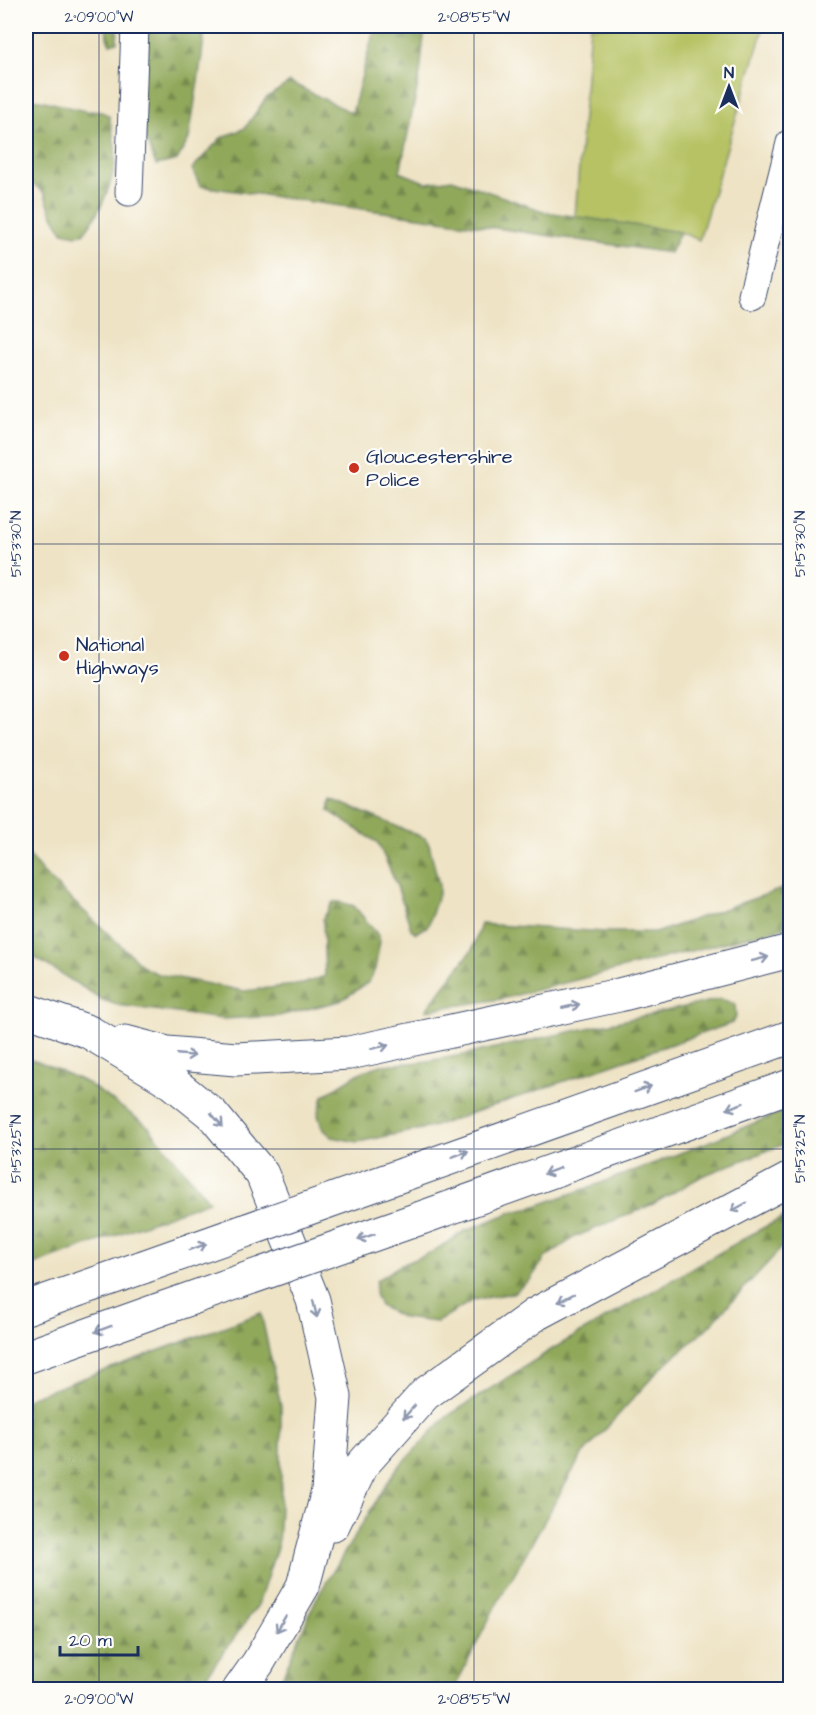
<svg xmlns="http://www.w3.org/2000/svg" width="816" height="1715" font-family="'Architects Daughter',sans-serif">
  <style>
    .grass { fill: #b6c264; stroke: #687861; stroke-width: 1.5 }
    .forest { fill: url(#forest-firs); stroke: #566c5c; stroke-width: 1.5 }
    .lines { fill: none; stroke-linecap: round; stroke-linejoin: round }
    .street-casing { stroke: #3b4a6d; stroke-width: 29 }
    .highway-casing { stroke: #3b4a6d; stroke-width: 35 }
    .street { stroke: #fff; stroke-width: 27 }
    .highway { stroke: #fff; stroke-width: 33 }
    .highway-bridge-casing { stroke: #3b4a6d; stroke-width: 35; stroke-linecap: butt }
    .highway-bridge { stroke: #fff; stroke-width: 33 }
    .oneway { stroke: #8d97ae }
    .ticks { fill: none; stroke: #1b2f5e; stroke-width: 1.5; stroke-opacity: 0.45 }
    .poi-dot { fill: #c8321e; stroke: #fdfcf7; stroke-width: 2 }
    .labels { text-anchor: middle; stroke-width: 4.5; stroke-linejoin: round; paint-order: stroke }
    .poi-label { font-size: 20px; fill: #1b2f5e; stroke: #fdfcf7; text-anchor: start }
    .neatline { fill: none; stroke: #1b2f5e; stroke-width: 2 }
    .ticks-label { font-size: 15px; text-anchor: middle; fill: #1b2f5e }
  </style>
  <defs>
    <pattern id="forest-firs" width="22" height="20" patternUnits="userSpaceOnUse" patternTransform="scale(1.5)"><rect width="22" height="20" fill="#90a85a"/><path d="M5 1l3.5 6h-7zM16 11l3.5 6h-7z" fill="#75894e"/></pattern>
  </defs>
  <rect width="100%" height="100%" fill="#fdfcf7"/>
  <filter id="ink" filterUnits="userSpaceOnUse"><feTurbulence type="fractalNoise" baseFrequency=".0167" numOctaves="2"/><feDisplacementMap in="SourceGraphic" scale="12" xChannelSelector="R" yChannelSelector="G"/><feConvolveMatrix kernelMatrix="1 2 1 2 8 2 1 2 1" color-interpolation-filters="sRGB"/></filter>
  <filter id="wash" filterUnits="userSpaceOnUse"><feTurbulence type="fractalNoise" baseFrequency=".008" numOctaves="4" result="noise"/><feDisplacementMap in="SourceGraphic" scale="24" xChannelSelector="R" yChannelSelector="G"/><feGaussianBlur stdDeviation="1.35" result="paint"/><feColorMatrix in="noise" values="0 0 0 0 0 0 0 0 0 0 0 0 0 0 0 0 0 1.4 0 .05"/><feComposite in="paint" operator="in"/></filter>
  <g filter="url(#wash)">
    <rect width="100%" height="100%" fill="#eee3c5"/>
    <path class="grass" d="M590 26H764L699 240 680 232 575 217Z"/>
    <path class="forest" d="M106 26H118L117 42 110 44 107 37Z
      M143 26H205L202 55 189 139 177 160 156 165 137 116Z
      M375 26H425L420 74 400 172 427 183 452 179 546 212 680 232 670 253 200 186 192 169 221 138 245 128 266 98 290 82 352 113Z
      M26 98C46 100 66 107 86 111 95 112 101 110 109 116 111 127 114 137 115 148 118 176 100 213 83 234L76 235 63 232 52 214 44 193 26 178Z
      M26 231 33 243V250L26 281Z
      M331 799 425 838 429 844 439 885V892L428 926 416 933 411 929 397 886 378 843 329 811Z
      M26 852 42 872 145 968 158 974 244 991 303 984 325 976 323 919 333 902H340L354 906 377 934 380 941 375 969 369 982 340 1001 279 1016 222 1019 117 1005 103 1000 26 952Z
      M790 886V926L501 999 426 1010 472 950 481 924 606 932H658Z
      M721 999 735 1004 736 1017 732 1023 432 1127 358 1142 332 1137 322 1128 318 1115 323 1096 361 1072 381 1065 422 1062 463 1055Z
      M26 1058 47 1065 87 1083 148 1126 209 1201 26 1268Z
      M790 1108V1142L702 1176 653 1204 575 1237 545 1258 530 1280 513 1293 473 1300 437 1322 403 1318 380 1306 375 1294 376 1281 399 1266 434 1251 465 1231 512 1212 527 1209C616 1179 704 1145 790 1108Z
      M790 1214V1239L707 1328 658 1371 582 1455 493 1611 454 1689H277L316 1599 394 1472 446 1417 554 1348 759 1230Z
      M261 1313 281 1406V1489L278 1544 258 1605 197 1689H26V1399Z"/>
  </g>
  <g filter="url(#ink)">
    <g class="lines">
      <g class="street-casing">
        <path id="street" d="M129 192 135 26
          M752 296 790 143"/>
      </g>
      <g class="highway-casing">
        <path id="highway" d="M26 1010 89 1032 172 1082 212 1114 262 1174 313 1300 335 1397 328 1491 303 1586 258 1663 239 1690
          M125 1042 167 1053 236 1059 349 1053 619 995 790 951
          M405 1174 790 1037
          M421 1218 790 1086
          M26 1308 143 1267
          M26 1357 158 1310
          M333 1525 362 1465 425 1394 536 1314 790 1179"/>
      </g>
      <use href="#street" class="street"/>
      <use href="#highway" class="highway"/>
      <g class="highway-bridge-casing">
        <path id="highway-bridge" d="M143 1267 405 1174
          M158 1310 421 1218"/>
      </g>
      <use href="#highway-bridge" class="highway-bridge"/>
    </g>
    <defs><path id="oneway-shaft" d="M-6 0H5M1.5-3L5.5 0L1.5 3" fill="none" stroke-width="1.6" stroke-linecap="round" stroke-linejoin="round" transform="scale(1.5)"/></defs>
    <g class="oneway">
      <use href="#oneway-shaft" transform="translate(760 959) rotate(-14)"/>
      <use href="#oneway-shaft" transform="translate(571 1006) rotate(-12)"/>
      <use href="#oneway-shaft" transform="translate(380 1047) rotate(-12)"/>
      <use href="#oneway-shaft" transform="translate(186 1055) rotate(5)"/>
      <use href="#oneway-shaft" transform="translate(643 1089) rotate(-20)"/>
      <use href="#oneway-shaft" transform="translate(735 1106) rotate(160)"/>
      <use href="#oneway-shaft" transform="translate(217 1120) rotate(49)"/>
      <use href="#oneway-shaft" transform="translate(460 1154) rotate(-20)"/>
      <use href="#oneway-shaft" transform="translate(552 1171) rotate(160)"/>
      <use href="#oneway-shaft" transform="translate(739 1207) rotate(152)"/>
      <use href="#oneway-shaft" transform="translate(366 1237) rotate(161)"/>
      <use href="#oneway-shaft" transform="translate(198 1247) rotate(-20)"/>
      <use href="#oneway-shaft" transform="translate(566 1298) rotate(152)"/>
      <use href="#oneway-shaft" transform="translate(315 1309) rotate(77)"/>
      <use href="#oneway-shaft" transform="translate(103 1329) rotate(160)"/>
      <use href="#oneway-shaft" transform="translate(409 1412) rotate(132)"/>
      <use href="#oneway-shaft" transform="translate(281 1624) rotate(120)"/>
    </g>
  </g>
  <path class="ticks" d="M99 26V1690M474 26V1690M26 544H790M26 1149H790"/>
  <g class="poi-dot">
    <circle cx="354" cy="468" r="6"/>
    <circle cx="64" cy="656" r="6"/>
  </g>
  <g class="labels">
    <g class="poi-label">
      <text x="366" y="463">Gloucestershire<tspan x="366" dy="23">Police</tspan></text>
      <text x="76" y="651">National<tspan x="76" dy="23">Highways</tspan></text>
    </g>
  </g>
  <rect width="816" height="1715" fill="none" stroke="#fdfcf7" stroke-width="66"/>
  <g transform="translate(729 87)" stroke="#fdfcf7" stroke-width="4.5" paint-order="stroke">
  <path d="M0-4.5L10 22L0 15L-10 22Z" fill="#1b2f5e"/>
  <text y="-9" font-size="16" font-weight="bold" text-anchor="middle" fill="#1b2f5e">N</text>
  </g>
  <path d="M60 1646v9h78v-9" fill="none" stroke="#1b2f5e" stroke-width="3"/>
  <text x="69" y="1646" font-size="18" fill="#1b2f5e" stroke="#fdfcf7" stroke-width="4.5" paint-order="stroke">20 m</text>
  <rect x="33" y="33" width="750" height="1649" class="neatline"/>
  <g class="ticks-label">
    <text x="99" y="22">2°09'00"W</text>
    <text x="474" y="22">2°08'55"W</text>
    <text transform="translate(16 544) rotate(-90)" y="5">51°53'30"N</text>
    <text transform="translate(800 544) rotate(-90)" y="5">51°53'30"N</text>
    <text transform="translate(16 1149) rotate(-90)" y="5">51°53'25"N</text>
    <text transform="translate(800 1149) rotate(-90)" y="5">51°53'25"N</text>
    <text x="99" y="1704">2°09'00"W</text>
    <text x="474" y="1704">2°08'55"W</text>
  </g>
</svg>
